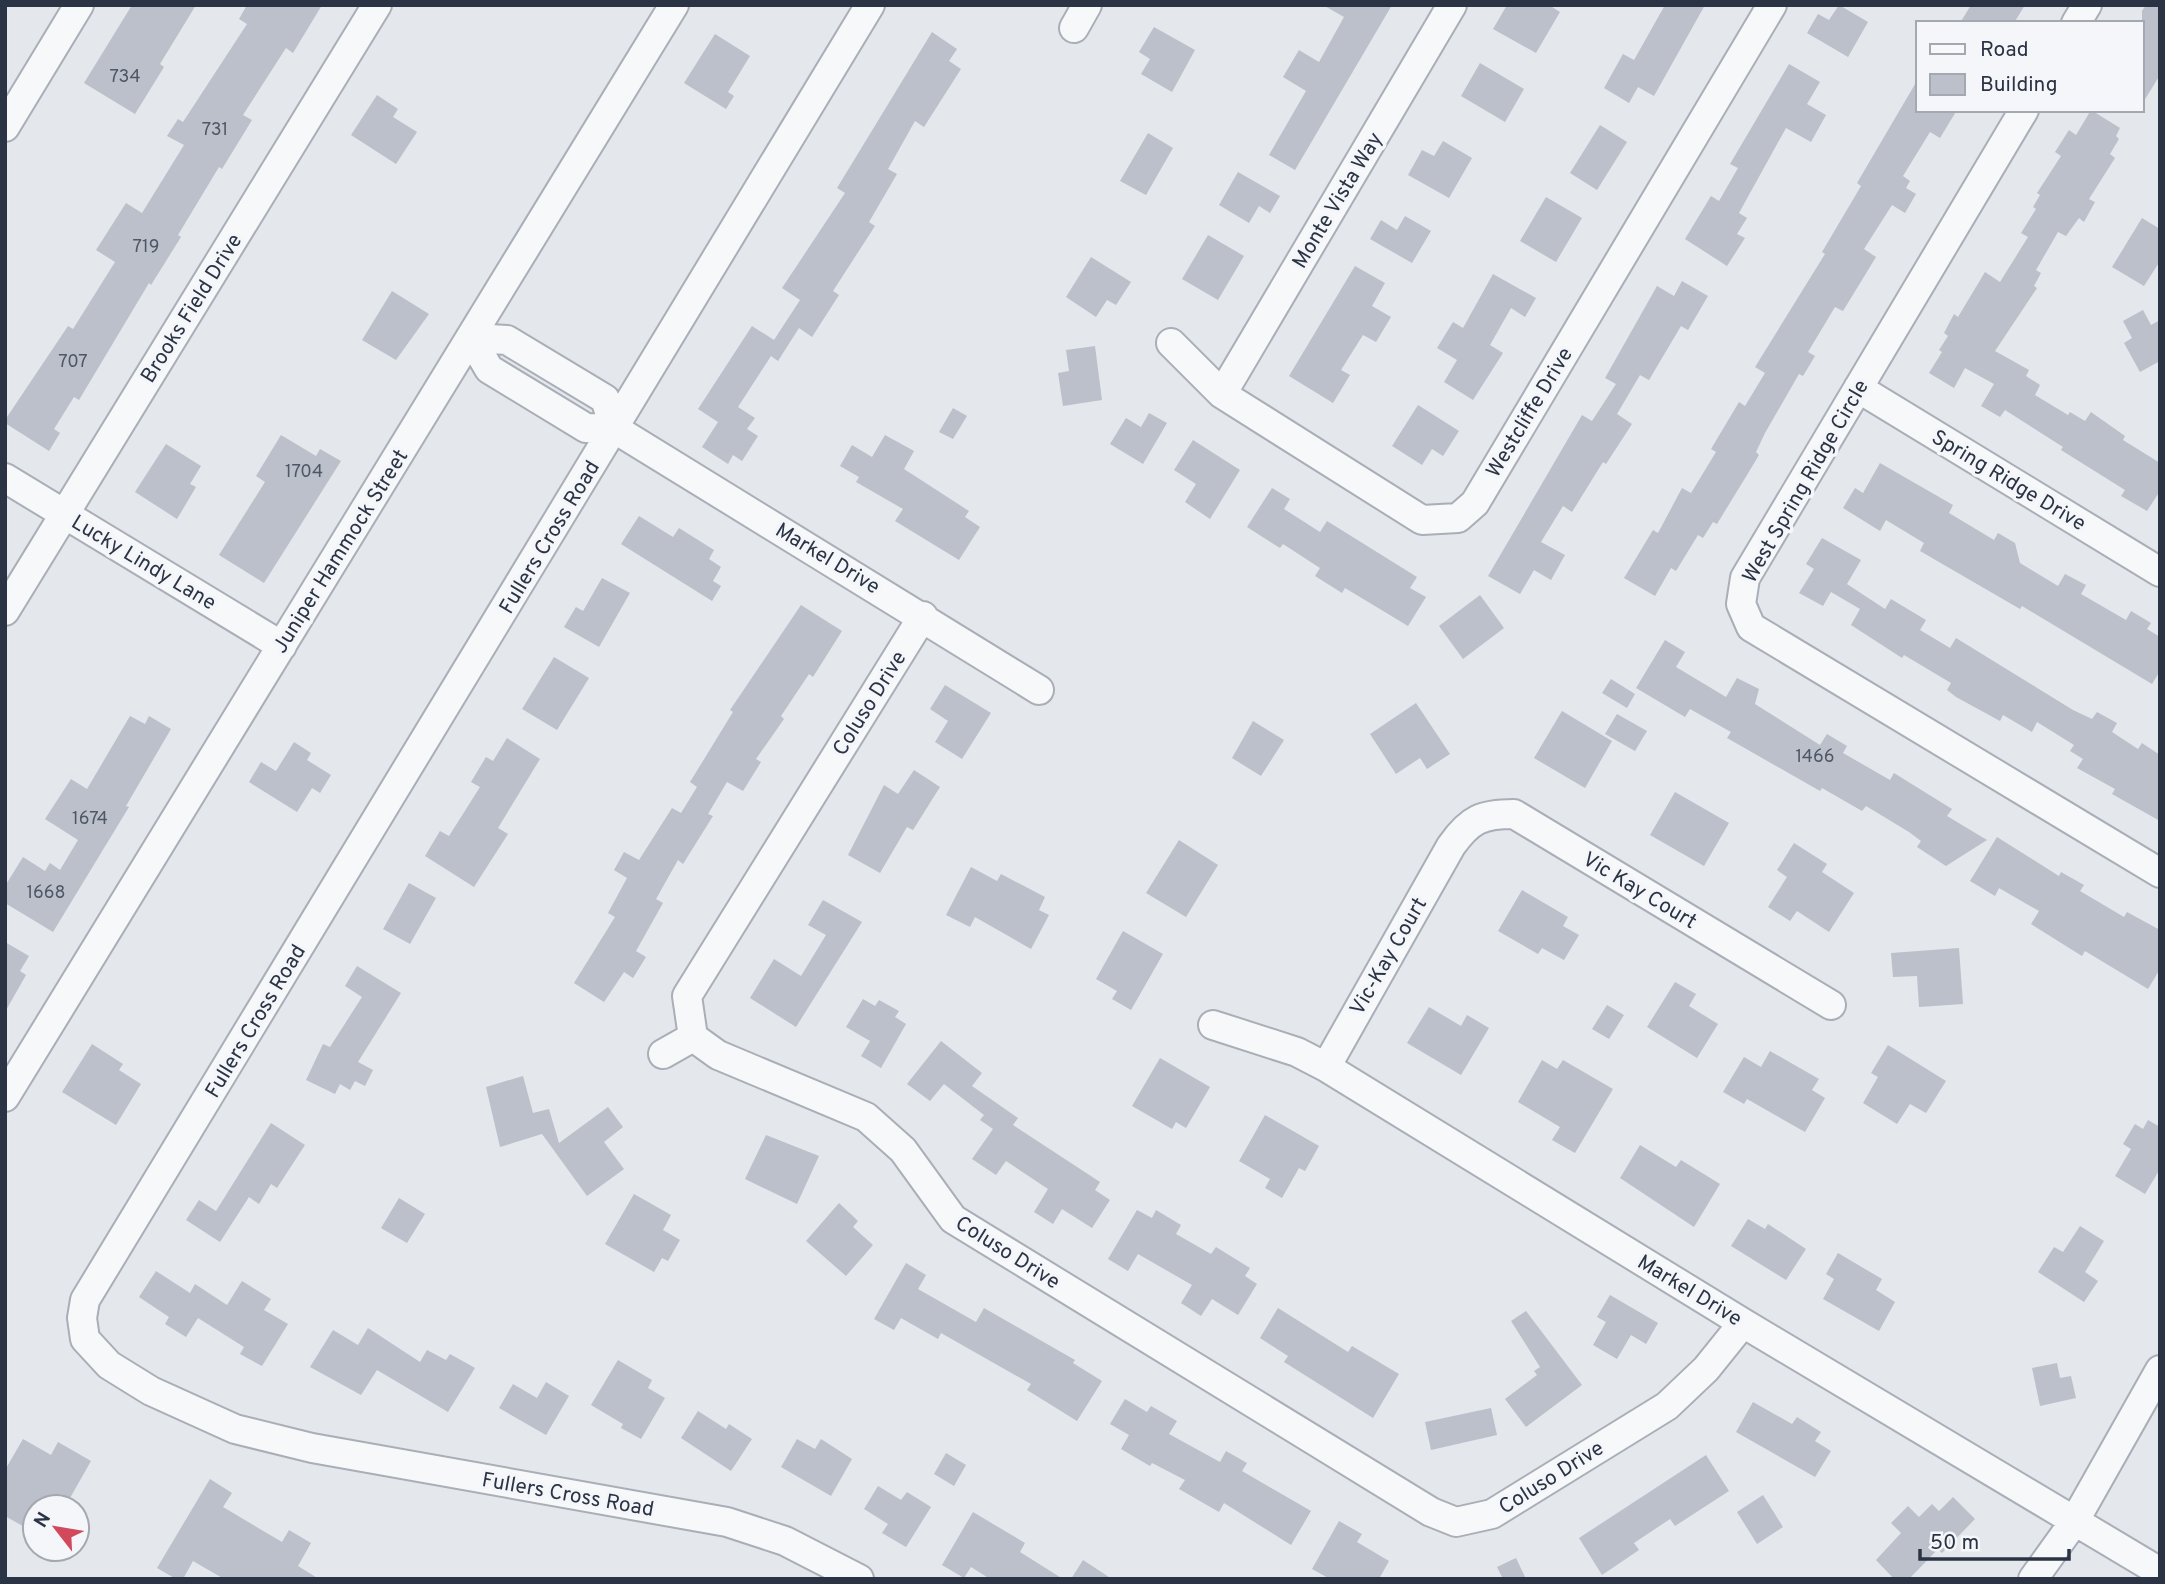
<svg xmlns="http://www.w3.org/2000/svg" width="2165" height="1584" font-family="Overpass,sans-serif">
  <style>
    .building { fill: #bbc0ca }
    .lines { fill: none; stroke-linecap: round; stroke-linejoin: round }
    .minor-casing { stroke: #a9aeb7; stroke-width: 32 }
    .minor { stroke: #f7f8fa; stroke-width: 28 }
    .labels { text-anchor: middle; stroke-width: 7; stroke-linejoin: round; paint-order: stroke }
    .number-label { font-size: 18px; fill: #4f5766 }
    .street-label { font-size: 21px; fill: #2b3445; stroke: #f4f6f9 }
  </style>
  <rect width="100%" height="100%" fill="#e4e7ec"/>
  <path class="building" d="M132 5H196L160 64 164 67 135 114 84 83Z
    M247 5H322L293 53 286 48 243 115 252 120 222 169 219 167 178 235 181 237 151 285 149 283 79 400 74 397 54 429 60 433 49 451 5 423V420L68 326 73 329 115 262 96 250 126 203 142 213 184 145 167 136 178 119 183 122 247 24 239 19Z
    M1323 5H1392L1295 170 1269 155 1306 91 1283 77 1299 50 1319 62 1344 17Z
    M1507 5H1549L1560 12 1536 53 1493 29Z
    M1665 5H1705L1654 96 1638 87 1629 103 1604 88 1623 54 1634 60Z
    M1839 5 1868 22 1848 57 1807 33 1818 14 1829 20Z
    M1971 5H2025L2014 23H1960Z
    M2146 5H2160V75L2142 104V11Z
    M1154 27 1195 50 1172 92 1141 74 1150 59 1139 52Z
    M932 32 957 49 949 61 961 69 924 127 915 121 888 169 897 174 869 222 875 226 833 291 839 295 812 337 799 328 778 361 771 356 738 407 755 418 747 429 758 436 742 461 733 455 728 464 702 447 718 422 698 409 752 326 774 340 800 300 782 288 845 193 837 188Z
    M715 34 750 56 728 92 734 96 726 109 684 83Z
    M1480 63 1524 89 1505 122 1461 96Z
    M1789 64 1820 82 1807 104 1826 115 1811 142 1786 128 1739 213 1747 218 1737 234 1745 238 1727 266 1685 239 1711 196 1719 201 1738 168 1730 164Z
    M1918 79V110H1957L1940 138 1930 132 1903 176 1910 181 1906 188 1916 194 1905 213 1892 205 1864 249 1876 257 1843 311 1835 307 1808 352 1815 356 1803 376 1799 374 1765 433 1756 452 1759 455 1747 475 1717 524 1713 522 1703 538 1698 535 1676 571 1671 568 1655 596 1624 578 1653 530 1658 533 1682 488 1691 493 1716 452 1711 449 1739 402 1745 406 1765 373 1755 367 1825 254 1822 252 1861 186 1857 183Z
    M377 95 398 109 393 117 417 132 396 164 351 135Z
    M2091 110 2120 128 2116 136 2119 139 2110 154 2115 158 2089 199 2095 202 2084 222 2079 218 2066 236 2058 232 2036 270 2041 273 2034 286 2037 288 1995 351 2029 370 2026 376 2040 385 2035 395 2068 415 2070 412 2085 421 2091 412 2125 436 2123 440 2160 463V491L2147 511 2121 496 2125 490 2061 450 2063 447 2005 410 2000 417 1981 406 1994 384 1965 368 1954 388 1929 373 1942 352 1939 350 1948 336 1944 333 1954 314 1958 317 1985 272 2000 282 2028 237 2021 233 2036 209 2033 207 2040 195 2037 193 2061 156 2055 152 2069 130 2076 135Z
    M1600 125 1627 142 1597 190 1570 173Z
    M1148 133 1173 148 1146 195 1120 181Z
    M1443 141 1472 158 1449 198 1408 175 1422 150 1434 156Z
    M1238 172 1280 196 1270 213 1259 206 1249 223 1219 205Z
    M1546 197 1582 218 1556 262 1520 241Z
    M1405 216 1431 231 1412 263 1370 239 1381 220 1397 230Z
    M2142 218 2160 229V261L2144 286 2112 267Z
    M1208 235 1244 256 1218 300 1182 279Z
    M1091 257 1131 282 1116 305 1107 300 1096 317 1066 297Z
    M1355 266 1385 283 1372 306 1391 317 1376 342 1363 335 1341 370 1350 375 1333 403 1289 376Z
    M1493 274 1536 298 1525 317 1511 308 1490 345 1503 353 1473 400 1444 382 1457 360 1437 348 1453 322 1463 328Z
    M1682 281 1708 296 1688 330 1681 326 1649 380 1640 375 1617 414 1632 424 1606 464 1603 462 1572 512 1563 506 1541 542 1565 555 1551 580 1534 570 1520 594 1488 576 1582 415 1592 421 1616 384 1605 378 1657 286 1674 296Z
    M392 291 429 314 396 360 362 340Z
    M2143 310 2151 325 2160 320V361L2140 372 2124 343 2132 338 2123 321Z
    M1095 346 1102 400 1063 406 1058 373 1069 371 1066 350Z
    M1418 405 1459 431 1443 456 1432 449 1422 465 1392 446Z
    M953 408 967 416 953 439 939 432Z
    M1149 413 1167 423 1143 464 1110 444 1126 418 1141 427Z
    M281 435 316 456 320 449 341 461 264 583 219 555 265 482 256 476Z
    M885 435 914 451 904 469 969 511 965 517 980 527 959 560 895 521 903 509 856 482 859 477 840 466 852 445 872 457Z
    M1193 440 1240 470 1210 519 1185 502 1196 484 1174 470Z
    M166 444 201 466 190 484 196 487 177 519 135 492Z
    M1880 463 1953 505 1949 513 1994 540 1998 533 2015 543 2020 563 2058 586 2065 574 2086 585 2081 594 2126 620 2131 611 2151 623 2147 629 2160 637V671L2152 684 2022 606 2020 609 1920 551 1924 543 1886 520 1880 531 1843 508 1855 488 1863 493Z
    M1272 488 1290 499 1284 509 1320 532 1327 521 1417 577 1410 588 1426 597 1408 626 1345 588 1342 593 1315 576 1320 568 1283 544 1280 548 1247 527Z
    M639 516 673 537 679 528 714 550 709 559 721 567 713 581 721 586 712 601 621 544Z
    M1822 538 1861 560 1847 584 1885 609 1891 599 1926 620 1920 630 1950 648 1956 638 2073 710 2092 719 2097 712 2117 723 2112 732 2138 749 2142 743 2160 755V821L2112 794 2115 789 2077 768 2083 759 2070 751 2074 745 2037 722 2032 732 2003 715 2000 721 1956 697 1947 690 1951 683 1904 655 1902 658 1851 625 1860 609 1831 592 1823 606 1799 593 1814 569 1806 564Z
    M602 578 630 593 599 647 564 627 576 607 583 611Z
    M1480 595 1504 628 1463 659 1439 626Z
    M801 605 842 631 813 677 809 674 781 716 784 719 756 759 761 762 743 791 727 782 708 814 713 816 683 864 678 860 656 899 663 903 636 951 646 957 633 978 624 972 604 1002 574 983 615 917 608 913 627 878 614 870 624 852 639 860 672 808 681 813 697 787 690 782 733 712 730 710Z
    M1665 640 1685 652 1676 667 1726 697 1737 678 1759 689 1755 704 1820 745 1827 734 1847 746 1843 753 1890 780 1894 773 1952 809 1947 816 1987 840 1946 866 1917 847 1921 841 1909 832 1866 806 1862 811 1822 788 1820 791 1727 738 1731 732 1690 709 1685 717 1636 688Z
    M554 657 589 678 557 730 522 709Z
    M1611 679 1635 694 1627 708 1602 693Z
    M945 685 991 713 962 759 935 742 948 721 930 709Z
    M1416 703 1450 754 1427 769 1420 758 1396 774 1370 734Z
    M1562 711 1612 741 1585 788 1534 758Z
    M1617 714 1647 731 1635 751 1605 734Z
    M130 716 145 724 149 716 171 729 126 806 129 807 53 932 5 903V886L23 857 45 871 50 863 60 870 78 840 45 819 71 779 87 789Z
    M1253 721 1284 740 1261 776 1232 758Z
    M507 738 540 759 498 828 508 834 474 887 425 856 440 831 449 836 480 787 471 782 486 757 493 761Z
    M294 742 311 753 307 760 331 775 320 793 312 788 297 812 249 782 261 762 276 771Z
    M914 770 940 787 913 830 907 827 880 873 848 855 884 785 898 794Z
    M1675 792 1729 823 1704 866 1650 835Z
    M1997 837 2059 876 2061 872 2084 885 2080 891 2124 917 2127 912 2160 930V969L2148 989 2085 951 2082 956 2031 924 2039 911 1999 888 1995 896 1970 881Z
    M1179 840 1218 865 1186 917 1146 893Z
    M1794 843 1827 864 1822 872 1854 893 1829 932 1797 911 1790 921 1768 907 1787 877 1777 870Z
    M971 867 997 881 1001 874 1045 897 1039 910 1049 915 1031 949 975 917 970 927 946 915Z
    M409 883 436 898 410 944 383 929Z
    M1522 890 1568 917 1563 926 1579 935 1564 960 1542 948 1538 954 1498 931Z
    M823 900 862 922 796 1027 750 998 774 959 801 976 826 935 808 925Z
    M1123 931 1163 954 1131 1010 1112 999 1117 991 1096 979Z
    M5 942 29 956 20 971 26 975 5 1012Z
    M1959 948 1963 1004 1919 1007 1917 976 1893 977 1891 953Z
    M357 966 401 993 358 1062 373 1070 365 1086 355 1081 350 1090 340 1084 335 1094 306 1080 323 1044 330 1047 362 997 345 986Z
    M1675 982 1696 994 1689 1006 1718 1024 1697 1058 1647 1027Z
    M863 999 875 1006 879 1000 899 1011 895 1017 906 1024 881 1068 861 1056 870 1041 846 1027Z
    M1607 1005 1624 1015 1609 1039 1592 1029Z
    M1429 1007 1461 1026 1467 1015 1489 1028 1461 1075 1407 1043Z
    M941 1041 982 1073 972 1086 1018 1118 1013 1125 1100 1182 1095 1190 1110 1200 1092 1228 1062 1209 1053 1224 1034 1212 1048 1189 1006 1161 996 1175 972 1159 993 1129 980 1120 984 1115 944 1084 930 1101 907 1084Z
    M92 1044 123 1064 119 1070 141 1084 116 1125 62 1092Z
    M1888 1045 1946 1081 1926 1113 1910 1104 1897 1124 1863 1103 1878 1077 1871 1073Z
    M1770 1051 1819 1079 1812 1090 1825 1098 1805 1132 1747 1099 1744 1104 1723 1092 1744 1057 1761 1067Z
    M1160 1058 1210 1087 1186 1128 1176 1122 1172 1129 1132 1106Z
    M1542 1060 1557 1069 1563 1060 1613 1089 1575 1153 1552 1140 1560 1127 1518 1102Z
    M523 1076 533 1113 549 1109 559 1143 608 1107 623 1127 604 1142 624 1169 587 1196 542 1134 500 1147 486 1087Z
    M1265 1115 1319 1146 1305 1171 1299 1168 1282 1198 1265 1188 1270 1179 1239 1161Z
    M2148 1120 2160 1127V1169L2145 1194 2115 1176 2131 1149 2123 1144 2135 1124 2143 1129Z
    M271 1123 305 1145 277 1188 271 1184 259 1204 249 1197 220 1242 186 1220 199 1200 216 1211Z
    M766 1135 819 1156 797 1204 745 1179Z
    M1640 1145 1676 1167 1681 1160 1720 1184 1694 1227 1620 1178Z
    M634 1194 671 1215 663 1230 680 1240 668 1261 662 1258 654 1272 605 1244Z
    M399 1198 425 1214 407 1243 381 1228Z
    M839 1203 858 1221 853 1227 873 1245 846 1276 806 1241Z
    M1137 1210 1152 1218 1156 1210 1181 1225 1176 1234 1211 1254 1216 1247 1250 1268 1245 1276 1257 1284 1238 1315 1212 1299 1201 1316 1181 1303 1192 1285 1138 1254 1128 1271 1108 1259Z
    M1748 1219 1765 1229 1768 1224 1806 1249 1786 1280 1731 1246Z
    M2080 1226 2104 1241 2085 1272 2098 1281 2084 1302 2038 1272 2054 1247 2063 1252Z
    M1838 1253 1882 1279 1876 1290 1895 1302 1879 1331 1823 1299 1834 1279 1826 1274Z
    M906 1263 926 1275 918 1289 976 1322 984 1308 1075 1360 1073 1363 1102 1381 1077 1421 1027 1390 1031 1384 941 1333 938 1339 901 1318 894 1330 874 1319Z
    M156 1271 190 1293 195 1284 227 1305 242 1281 271 1299 264 1310 288 1324 262 1366 240 1354 244 1347 198 1318 186 1337 165 1324 169 1317 139 1297Z
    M1610 1295 1658 1323 1646 1344 1631 1335 1617 1359 1593 1345 1606 1322 1597 1317Z
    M1278 1308 1348 1352 1352 1346 1399 1374 1373 1418 1284 1362 1288 1356 1260 1338Z
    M1526 1311 1582 1385 1526 1427 1505 1399 1537 1375 1534 1371 1540 1367 1511 1321Z
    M368 1328 420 1362 427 1350 446 1360 450 1354 475 1368 448 1412 377 1370 361 1395 310 1367 333 1330 358 1345Z
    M618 1360 652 1380 648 1388 665 1398 641 1439 621 1428 623 1424 591 1405Z
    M2057 1363 2060 1378 2071 1376 2076 1398 2040 1406 2032 1368Z
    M546 1382 569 1396 546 1435 499 1408 513 1384 537 1398Z
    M1125 1399 1147 1412 1151 1406 1177 1421 1169 1434 1220 1462 1226 1451 1247 1463 1242 1471 1311 1511 1291 1545 1224 1503 1219 1512 1179 1489 1185 1480 1152 1463 1150 1466 1121 1449 1129 1435 1110 1424Z
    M1753 1402 1792 1424 1797 1417 1821 1432 1815 1441 1831 1451 1815 1477 1736 1432Z
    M1491 1408 1497 1435 1431 1450 1425 1422Z
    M698 1411 726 1429 729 1424 752 1439 731 1471 681 1438Z
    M23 1439 51 1455 58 1442 91 1461 70 1498 61 1494 54 1507H35V1533L5 1516V1470Z
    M797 1439 815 1449 821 1439 852 1459 831 1496 781 1467Z
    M946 1453 966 1465 954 1486 934 1474Z
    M1706 1455 1729 1491 1675 1526 1670 1519 1634 1543 1639 1550 1602 1575 1579 1538Z
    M210 1479 232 1493 223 1507 282 1542 289 1530 311 1543 298 1566 319 1579H224L193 1561 183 1579H176L157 1568Z
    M878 1486 901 1500 907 1492 931 1507 906 1547 882 1533 888 1524 864 1509Z
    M1763 1495 1783 1527 1757 1544 1737 1512Z
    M1953 1497 1975 1519 1942 1553 1938 1549 1909 1579H1894L1876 1560 1901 1533 1891 1523 1908 1506 1919 1517 1932 1504 1939 1511Z
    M973 1512 1025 1543 1020 1552 1063 1579H990L971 1567 964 1578 942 1565Z
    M1339 1521 1362 1534 1357 1542 1389 1561 1379 1579H1330L1312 1569Z
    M1516 1558 1526 1579H1503L1497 1567Z
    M1083 1560 1112 1579H1071Z"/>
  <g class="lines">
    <g class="minor-casing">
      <path id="minor" d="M2076 23 2087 5
        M1074 28 1087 5
        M2024 110 1745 578 1741 604 1751 627 2160 873
        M5 127 79 5
        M1171 343 1222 394 1422 520 1458 518 1475 503 1772 5
        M1858 388 2160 572
        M1222 394 1452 5
        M615 429 605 399 507 340 471 338 489 369 586 428 615 429 1039 690
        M5 478 282 646
        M5 611 377 5
        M923 616 687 996 693 1037 718 1055 866 1117 903 1150 953 1219 1431 1512 1456 1522 1492 1514 1667 1406 1706 1369 1743 1323
        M1213 1025 1297 1052 1326 1067 1743 1323 2160 1572
        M663 1054 693 1037
        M1326 1067 1451 846C1470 819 1482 814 1514 814L1831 1005
        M5 1097 674 5
        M859 1579 785 1541 727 1522 312 1448 235 1429 151 1391 109 1365 85 1339 82 1318 85 1300 870 5
        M2033 1579 2074 1522 2160 1370"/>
    </g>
    <use href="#minor" class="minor"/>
  </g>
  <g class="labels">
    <g class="number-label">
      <text x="125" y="82">734</text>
      <text x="215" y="135">731</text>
      <text x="146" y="252">719</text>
      <text x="73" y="367">707</text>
      <text x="304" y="477">1704</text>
      <text x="1815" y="762">1466</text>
      <text x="90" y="824">1674</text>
      <text x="46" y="898">1668</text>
    </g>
    <g class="street-label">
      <text transform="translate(1337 200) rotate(-59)" y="7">Monte Vista Way</text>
      <text transform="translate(191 308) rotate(-58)" y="7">Brooks Field Drive</text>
      <text transform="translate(1529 412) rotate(-59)" y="7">Westcliffe Drive</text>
      <text transform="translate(2009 480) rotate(31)" y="7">Spring Ridge Drive</text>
      <text transform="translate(1805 481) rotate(-60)" y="7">West Spring Ridge Circle</text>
      <text transform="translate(549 537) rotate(-59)" y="7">Fullers Cross Road</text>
      <text transform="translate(340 551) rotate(-58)" y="7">Juniper Hammock Street</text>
      <text transform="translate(828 558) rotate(31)" y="7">Markel Drive</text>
      <text transform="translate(144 562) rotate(31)" y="7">Lucky Lindy Lane</text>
      <text transform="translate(869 703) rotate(-58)" y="7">Coluso Drive</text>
      <text transform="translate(1640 890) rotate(31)" y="7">Vic Kay Court</text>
      <text transform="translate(1388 956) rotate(-60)" y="7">Vic-Kay Court</text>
      <text transform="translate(255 1021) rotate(-59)" y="7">Fullers Cross Road</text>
      <text transform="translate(1008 1252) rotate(32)" y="7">Coluso Drive</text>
      <text transform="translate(1690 1290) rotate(31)" y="7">Markel Drive</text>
      <text transform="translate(1551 1477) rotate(-32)" y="7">Coluso Drive</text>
      <text transform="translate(568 1494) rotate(10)" y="7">Fullers Cross Road</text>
    </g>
  </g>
  <rect width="2165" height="1584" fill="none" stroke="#2b3445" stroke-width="14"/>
  <rect x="1916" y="21" width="228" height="91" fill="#f4f6f9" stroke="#a4a8b1" stroke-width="2"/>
  <rect x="1930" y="44" width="35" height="10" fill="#f7f8fa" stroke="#a4a8b1" stroke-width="2"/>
  <text x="1980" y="56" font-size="21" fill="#2b3445">Road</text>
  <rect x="1930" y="74" width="35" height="21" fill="#bbc0ca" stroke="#a4a8b1" stroke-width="2"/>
  <text x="1980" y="91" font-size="21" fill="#2b3445">Building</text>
  <g transform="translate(56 1528) rotate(301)"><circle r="33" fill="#f4f6f9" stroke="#a4a8b1" stroke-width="2"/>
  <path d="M0-5L12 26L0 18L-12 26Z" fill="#d1495b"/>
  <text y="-10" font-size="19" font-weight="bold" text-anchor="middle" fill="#2b3445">N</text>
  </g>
  <path d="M1920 1549v10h149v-10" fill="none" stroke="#2b3445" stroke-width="3.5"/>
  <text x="1930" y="1549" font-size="21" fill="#2b3445" stroke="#f4f6f9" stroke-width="5" paint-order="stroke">50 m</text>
</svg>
